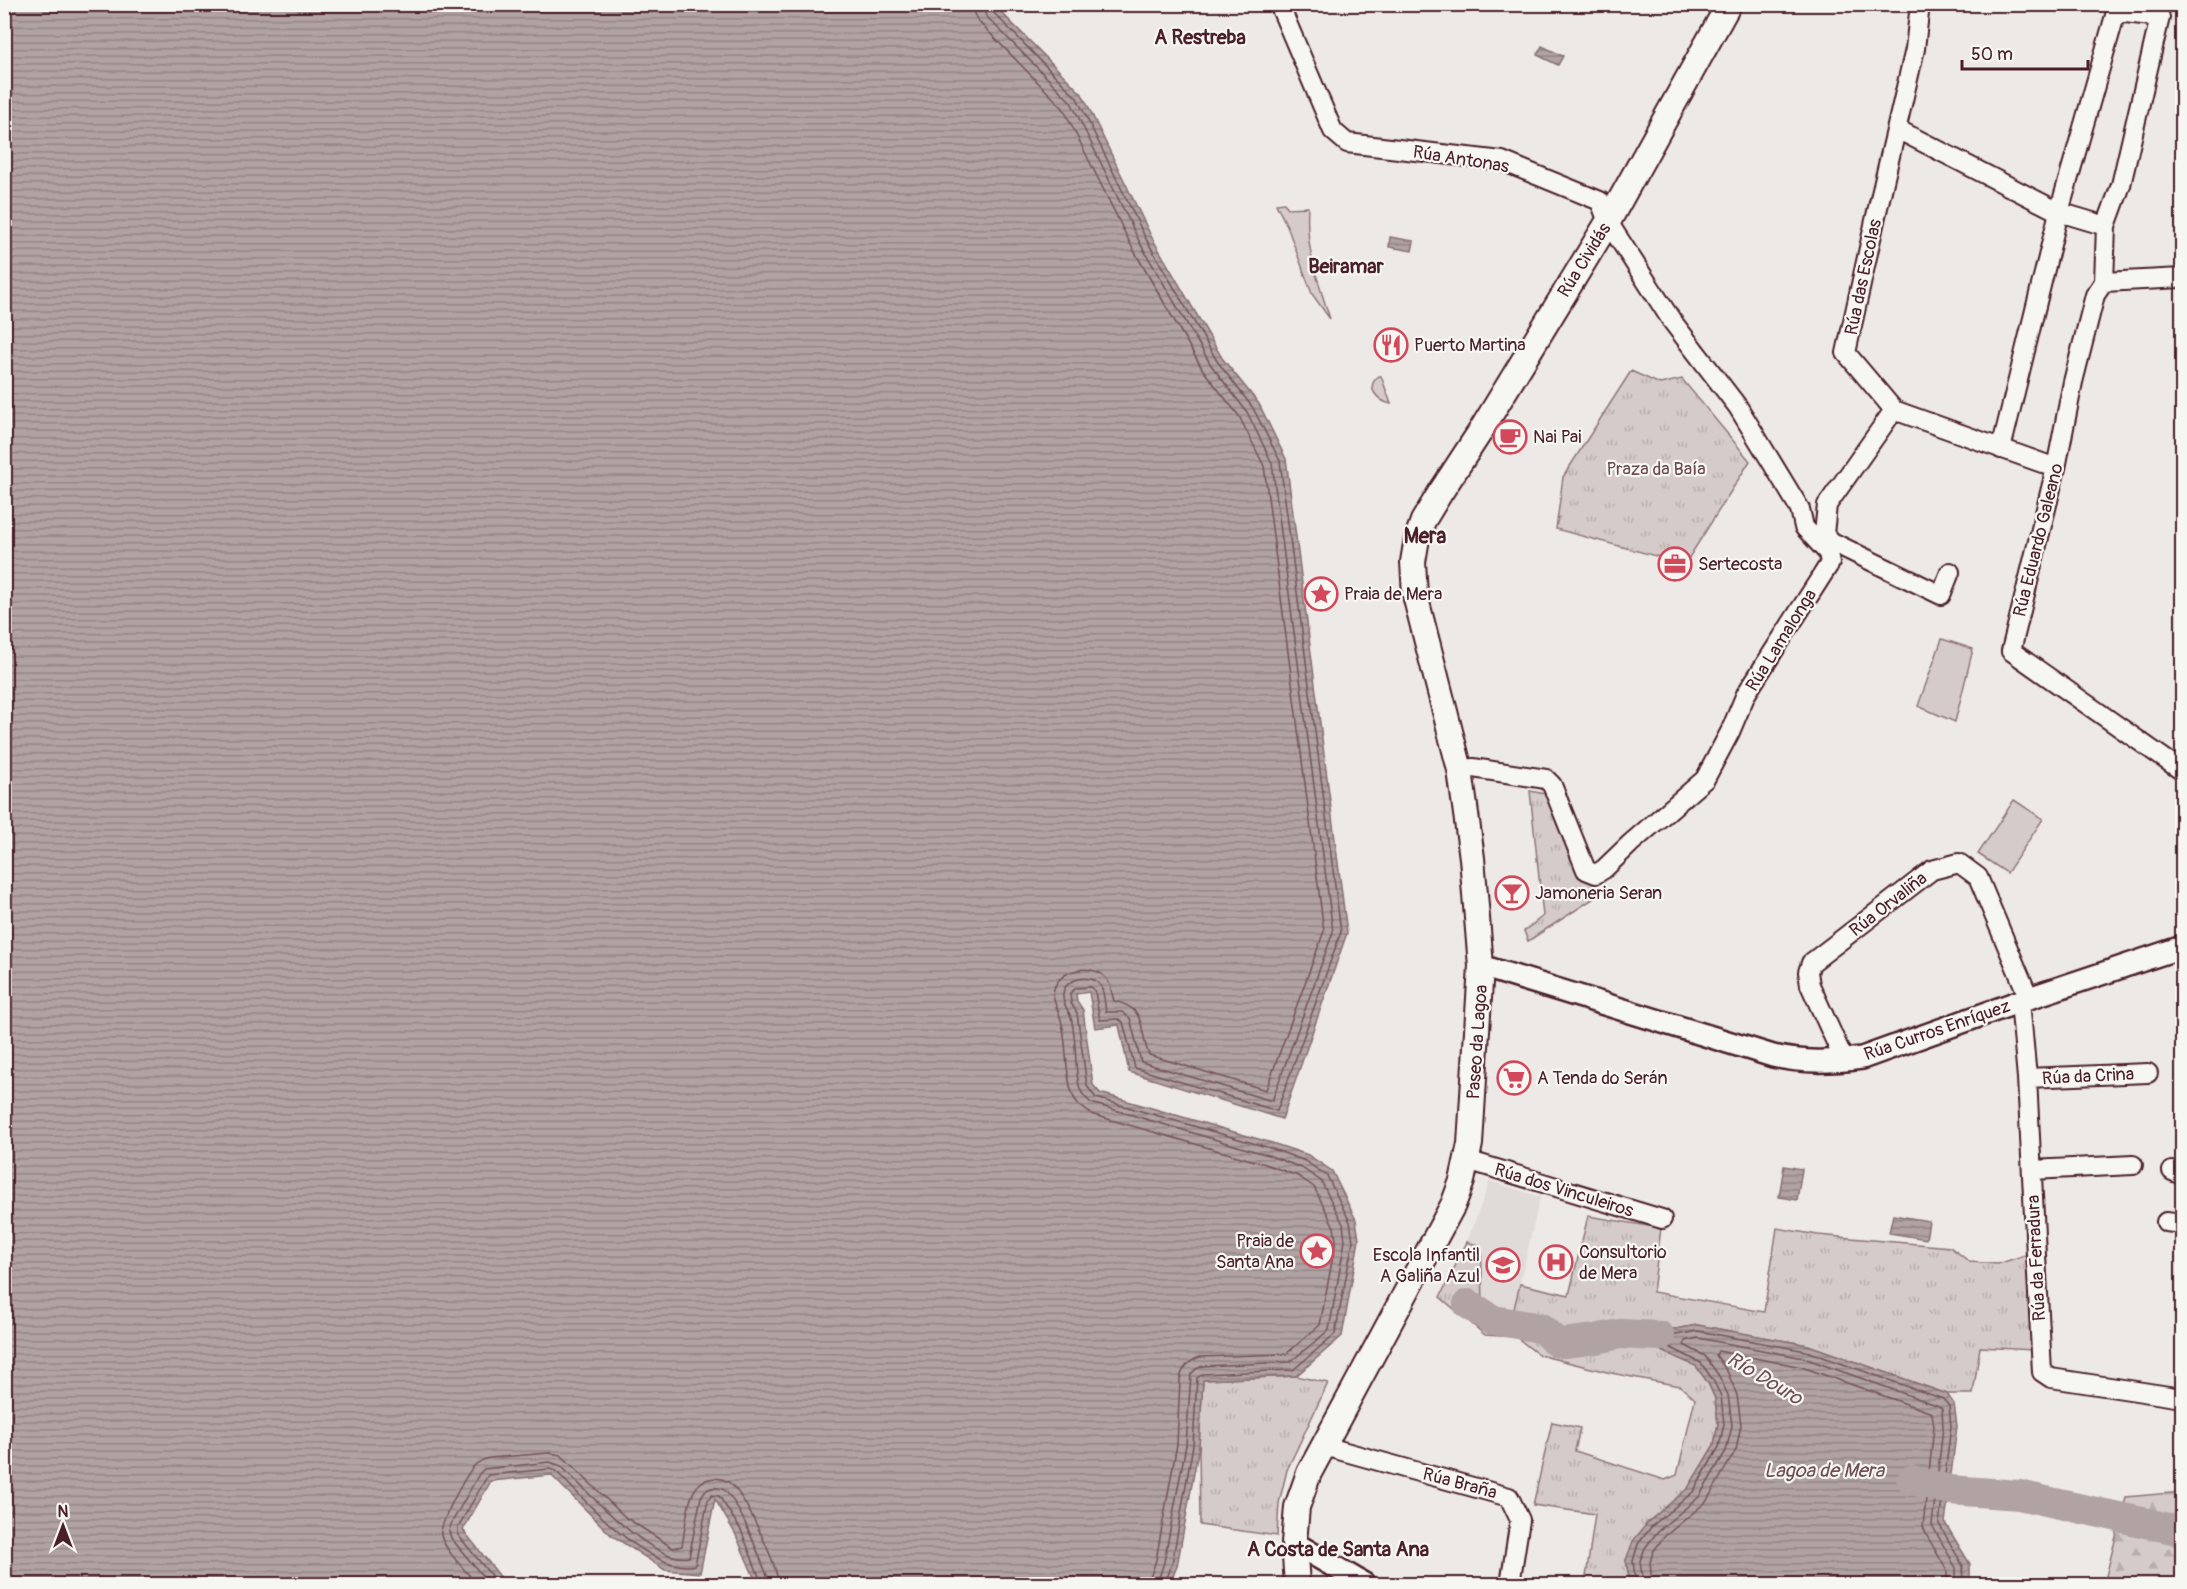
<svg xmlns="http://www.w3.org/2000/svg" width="2187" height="1589" font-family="Pangolin,sans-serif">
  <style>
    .built { fill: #e0dad8 }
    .green { fill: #d4cbca; stroke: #8f757a; stroke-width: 1.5 }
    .forest { fill: url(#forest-firs); stroke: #8f757a; stroke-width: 1.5 }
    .park { fill: url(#park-tufts); stroke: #8f757a; stroke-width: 1.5 }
    .water { fill: url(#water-rules); stroke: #886e73; stroke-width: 1.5 }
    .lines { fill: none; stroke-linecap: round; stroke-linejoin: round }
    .shore { stroke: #73535b; stroke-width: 1.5 }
    .river { stroke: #b1a2a3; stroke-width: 30 }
    .minor-casing { stroke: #4a1f2b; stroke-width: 22 }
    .tertiary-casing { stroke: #4a1f2b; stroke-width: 26 }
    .secondary-casing { stroke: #4a1f2b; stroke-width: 28 }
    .minor { stroke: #f6f6f2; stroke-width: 18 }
    .tertiary { stroke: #f6f6f2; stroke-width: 21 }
    .secondary { stroke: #f6f6f2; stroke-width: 24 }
    .labels { text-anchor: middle; stroke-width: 4.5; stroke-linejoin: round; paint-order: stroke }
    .street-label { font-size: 18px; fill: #4a1f2b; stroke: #f6f6f2 }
    .poi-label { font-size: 18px; fill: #4a1f2b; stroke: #f6f6f2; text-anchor: start }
    .park-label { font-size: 18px; fill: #6c4a53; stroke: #f6f6f2 }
    .neighbourhood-label { font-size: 20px; font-weight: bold; fill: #4a1f2b; stroke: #f6f6f2 }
    .water-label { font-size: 20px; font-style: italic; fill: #6e4d55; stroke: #f6f6f2 }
    .quarter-label { font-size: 21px; font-weight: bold; fill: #4a1f2b; stroke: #f6f6f2 }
  </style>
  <defs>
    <pattern id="forest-firs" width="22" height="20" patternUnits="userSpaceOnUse" patternTransform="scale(1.5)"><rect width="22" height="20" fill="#d4cbca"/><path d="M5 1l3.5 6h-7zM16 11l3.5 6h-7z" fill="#b8aeae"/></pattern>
    <pattern id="park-tufts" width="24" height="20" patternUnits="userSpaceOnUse" patternTransform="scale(1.5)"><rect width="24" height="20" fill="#d4cbca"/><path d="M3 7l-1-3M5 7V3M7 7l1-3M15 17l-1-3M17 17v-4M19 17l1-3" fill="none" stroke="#b8aeae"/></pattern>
    <pattern id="water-rules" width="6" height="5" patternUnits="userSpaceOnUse" patternTransform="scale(1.5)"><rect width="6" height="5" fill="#b1a2a3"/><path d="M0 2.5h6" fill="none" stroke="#928385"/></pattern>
  </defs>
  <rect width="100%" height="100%" fill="#ece9e6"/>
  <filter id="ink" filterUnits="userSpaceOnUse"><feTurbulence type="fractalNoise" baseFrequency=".0167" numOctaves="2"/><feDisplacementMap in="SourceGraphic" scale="12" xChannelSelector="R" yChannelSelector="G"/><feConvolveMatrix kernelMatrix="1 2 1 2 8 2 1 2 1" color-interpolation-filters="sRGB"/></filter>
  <g filter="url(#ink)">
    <path class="built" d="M1490 1181 1540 1197 1513 1313 1483 1300 1481 1246 1467 1242Z"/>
    <path class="green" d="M1284 203 1288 208 1308 207C1305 249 1318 280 1330 319L1312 294 1287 226 1276 204Z
      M1379 376H1381L1391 404C1378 401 1364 387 1379 376Z
      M1942 639 1973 649 1955 722 1918 706Z
      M2014 800 2043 819 2007 873 1978 854Z"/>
    <path class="forest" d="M2182 1492V1584H2104L2126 1497Z"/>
    <path class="park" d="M1631 371 1660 384 1682 379 1750 461 1685 564 1556 529 1563 477Z
      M1530 791 1556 796 1586 870 1599 895 1528 941 1524 931 1543 916Z
      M1588 1216 1661 1228 1653 1292 1764 1312 1777 1228 1818 1235 1950 1247 1970 1262 1998 1264 2028 1254 2033 1350 1980 1347 1973 1394H1947L1808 1345 1697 1325 1676 1329 1635 1326 1620 1330V1338L1644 1343 1696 1366 1708 1383 1715 1399 1718 1424 1714 1445 1688 1489 1648 1522 1626 1560 1630 1584H1585L1595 1514 1533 1505 1552 1422 1580 1428 1575 1451 1665 1480 1677 1475 1695 1399 1680 1386 1611 1373 1539 1355 1516 1337 1485 1335 1440 1297 1467 1242 1481 1246 1483 1300 1513 1313 1520 1284 1569 1295Z
      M1296 1376 1328 1383 1287 1470 1279 1503 1277 1536 1200 1525 1199 1446 1203 1380Z"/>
    <path class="water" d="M150 4 151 6 153 4 994 5 1082 94 1152 238 1222 358 1259 404 1286 459 1347 933 1282 1119 1129 1072 1119 1025 1095 1028 1089 992 1076 994 1077 1001 1083 1010 1093 1085 1100 1093 1272 1143 1308 1155 1332 1171 1356 1220 1359 1240 1342 1336 1296 1376 1203 1380 1199 1446 1177 1566 1170 1584H757L735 1533 715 1499 700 1573 665 1570 611 1535 551 1475 491 1481 463 1530 506 1584H5V5Z
      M1542 46 1563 56 1558 65 1537 55Z
      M1390 237 1414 241 1412 251 1389 247Z
      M1784 1166 1802 1169 1797 1200 1779 1197Z
      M1893 1215 1929 1221 1926 1239 1889 1233Z
      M1697 1325 1808 1345 1947 1394 1954 1404 1957 1426 1945 1523 1970 1564V1584H1630L1626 1560 1633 1541 1648 1522 1688 1488 1714 1445 1718 1424 1715 1398 1708 1383 1696 1366 1644 1343 1620 1338V1330L1634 1326 1676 1329Z"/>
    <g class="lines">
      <path class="shore" d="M973 4 974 14 979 22 1063 108 1133 249 1203 370 1239 416 1264 466 1324 931 1266 1090 1149 1055C1138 1029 1149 1009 1114 1001 1111 993 1112 983 1104 976 1090 963 1059 970 1054 989 1051 1001 1059 1009 1061 1020 1068 1043 1064 1070 1072 1093 1075 1103 1085 1111 1094 1115L1265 1164 1298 1176 1314 1187 1334 1227 1336 1240 1320 1325 1286 1354 1200 1357C1189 1361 1182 1368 1180 1379L1177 1444 1156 1560 1148 1584
        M982 4 986 16 1071 102 1141 245 1211 365 1247 412 1272 463 1333 932 1272 1101 1141 1062 1130 1018 1122 1012H1106C1104 1003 1105 992 1100 985 1091 973 1064 978 1063 994 1062 1003 1067 1008 1070 1015 1078 1038 1073 1066 1080 1089 1082 1095 1087 1099 1091 1103L1268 1155 1302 1168 1321 1181 1343 1224 1345 1241 1329 1330 1290 1362 1203 1366 1196 1369 1191 1374 1186 1445 1164 1562 1157 1584
        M990 4 992 11 1077 98 1147 241 1217 361 1253 408 1280 461 1341 932 1277 1111 1135 1068 1123 1022 1118 1019 1100 1020 1095 992 1091 987 1076 988 1070 993 1071 1003 1077 1013 1087 1086 1096 1098 1270 1148 1305 1161 1327 1176 1350 1222 1353 1241 1335 1334 1293 1370 1203 1374 1197 1378 1193 1445 1172 1564 1165 1584
        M477 1584C467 1572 444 1550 441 1535 439 1524 467 1472 476 1464 480 1461 484 1459 489 1458L549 1453 561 1455 625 1517 673 1548 682 1546C685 1531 687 1500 696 1488 704 1476 722 1475 732 1485 746 1499 778 1565 778 1584
        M489 1584 451 1538 449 1531 451 1524 479 1474 484 1469 550 1462 561 1466C586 1490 653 1565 689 1557L701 1497 705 1491 711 1488C716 1487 720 1487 724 1490 740 1503 760 1558 768 1578L769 1584
        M498 1584 458 1535V1527L488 1475 550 1469 556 1471C585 1501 651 1575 695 1565L708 1500 712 1495 719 1496 741 1530 762 1584
        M1636 1584 1633 1561 1638 1544 1652 1526 1693 1492 1719 1447 1724 1424 1721 1396 1713 1380 1701 1363 1648 1336 1650 1333 1676 1335 1698 1331 1806 1351 1943 1399 1949 1406 1951 1426 1939 1524 1963 1566 1964 1584
        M1643 1584 1640 1561 1645 1548 1658 1531 1699 1497 1726 1451 1732 1426 1728 1395 1719 1376 1705 1356 1684 1345 1685 1341 1698 1338 1804 1358 1939 1406 1942 1409 1943 1427 1932 1525 1956 1568V1584
        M1652 1584 1650 1562 1653 1552 1664 1537 1706 1502 1736 1450 1741 1425 1737 1395 1728 1373 1716 1355 1718 1351 1802 1367 1932 1413 1934 1427 1923 1526 1926 1534 1947 1571V1584"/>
      <path class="river" d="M1468 1304 1493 1320 1541 1328 1556 1342 1564 1343 1596 1339 1620 1334 1660 1336
        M1912 1480 1950 1490 2019 1495 2182 1531"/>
      <g class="minor-casing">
        <path id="minor" d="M1279 4 1333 131 1347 143 1502 161 1600 201 1608 222 1672 321 1738 407 1800 509 1804 527 1828 553 1830 563 1746 694 1730 732 1705 779 1631 843 1604 869 1596 874 1586 870 1552 785 1546 779 1473 768 1460 770
          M1920 4 1915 49 1876 216 1846 353 1894 410 1827 505 1824 534 1830 541 1941 595 1950 572
          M1897 129 2059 212 2106 226
          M2104 282 2182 278
          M1894 410 2056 468
          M2001 449 2059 212 2116 12 2160 17 2121 185 2106 226 2104 282 2095 295 2073 382 2056 468 2011 651 2182 771
          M2020 1001 2027 1078 2042 1372 2051 1378 2182 1398
          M1844 1060 1810 985 1808 972 1811 963 1932 870 1959 863 1978 877 2029 998
          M2027 1078 2148 1073
          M1467 1160 1662 1219
          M2032 1170 2133 1165
          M2172 1171 2182 1175
          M2166 1222 2182 1224
          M1324 1446 1509 1497 1520 1520 1510 1584"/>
      </g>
      <g class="tertiary-casing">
        <path id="tertiary" d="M1481 966 1773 1056C1804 1063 1831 1062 1862 1058L2029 998 2182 947
          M1294 1543 1364 1584"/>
      </g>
      <g class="secondary-casing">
        <path id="secondary" d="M1297 1584 1294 1543 1297 1507 1309 1473 1453 1205 1462 1181 1470 1144 1481 966 1472 858 1460 770 1415 595 1413 562 1417 538 1423 521 1440 493 1480 432 1608 222 1729 4"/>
      </g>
      <use href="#minor" class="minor"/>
      <use href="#tertiary" class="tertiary"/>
      <use href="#secondary" class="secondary"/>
    </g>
  </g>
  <defs>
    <g id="restaurant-ring" transform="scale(1.725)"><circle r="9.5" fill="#f6f6f2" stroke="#d1495b" stroke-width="1.5"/><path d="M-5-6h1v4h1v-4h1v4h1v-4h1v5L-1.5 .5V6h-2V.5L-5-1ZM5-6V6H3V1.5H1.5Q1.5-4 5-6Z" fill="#d1495b"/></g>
    <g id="cafe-ring" transform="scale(1.725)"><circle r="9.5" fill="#f6f6f2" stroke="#d1495b" stroke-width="1.5"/><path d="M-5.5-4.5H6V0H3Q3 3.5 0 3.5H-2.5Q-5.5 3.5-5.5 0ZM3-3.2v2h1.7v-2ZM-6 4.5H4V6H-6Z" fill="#d1495b"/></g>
    <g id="office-ring" transform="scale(1.725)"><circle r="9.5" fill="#f6f6f2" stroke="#d1495b" stroke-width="1.5"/><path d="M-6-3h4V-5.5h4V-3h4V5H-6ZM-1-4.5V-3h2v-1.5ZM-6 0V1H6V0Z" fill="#d1495b"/></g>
    <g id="sight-ring" transform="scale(1.725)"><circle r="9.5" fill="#f6f6f2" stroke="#d1495b" stroke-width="1.5"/><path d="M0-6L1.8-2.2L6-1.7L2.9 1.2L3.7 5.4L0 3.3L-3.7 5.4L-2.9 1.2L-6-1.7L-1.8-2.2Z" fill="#d1495b"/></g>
    <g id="bar-ring" transform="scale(1.725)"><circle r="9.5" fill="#f6f6f2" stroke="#d1495b" stroke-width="1.5"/><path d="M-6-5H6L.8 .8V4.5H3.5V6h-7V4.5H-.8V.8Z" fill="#d1495b"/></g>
    <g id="supermarket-ring" transform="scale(1.725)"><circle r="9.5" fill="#f6f6f2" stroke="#d1495b" stroke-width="1.5"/><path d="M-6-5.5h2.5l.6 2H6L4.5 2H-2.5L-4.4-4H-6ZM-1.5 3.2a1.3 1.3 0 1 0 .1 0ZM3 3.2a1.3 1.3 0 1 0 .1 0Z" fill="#d1495b"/></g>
    <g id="hospital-ring" transform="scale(1.725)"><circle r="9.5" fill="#f6f6f2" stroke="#d1495b" stroke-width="1.5"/><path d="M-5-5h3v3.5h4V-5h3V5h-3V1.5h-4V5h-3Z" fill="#d1495b"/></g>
    <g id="school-ring" transform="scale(1.725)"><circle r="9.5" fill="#f6f6f2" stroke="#d1495b" stroke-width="1.5"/><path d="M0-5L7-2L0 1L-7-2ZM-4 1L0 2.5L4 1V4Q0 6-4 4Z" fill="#d1495b"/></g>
  </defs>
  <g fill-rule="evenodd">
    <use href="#restaurant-ring" x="1391" y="345"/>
    <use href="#cafe-ring" x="1510" y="437"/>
    <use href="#office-ring" x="1675" y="564"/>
    <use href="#sight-ring" x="1321" y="594"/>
    <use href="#bar-ring" x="1512" y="893"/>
    <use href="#supermarket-ring" x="1514" y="1078"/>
    <use href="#sight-ring" x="1317" y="1251"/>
    <use href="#hospital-ring" x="1556" y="1262"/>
    <use href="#school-ring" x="1503" y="1265"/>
  </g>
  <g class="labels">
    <g class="street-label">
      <text transform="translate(1461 159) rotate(9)" y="6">Rúa Antonas</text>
      <text transform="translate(1584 260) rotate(-58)" y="6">Rúa Cividás</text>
      <text transform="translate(1863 277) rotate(-78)" y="6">Rúa das Escolas</text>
      <text transform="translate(2038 540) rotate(-76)" y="6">Rúa Eduardo Galeano</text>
      <text transform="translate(1781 640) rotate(-58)" y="6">Rúa Lamalonga</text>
      <text transform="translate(1888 904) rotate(-38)" y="6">Rúa Orvaliña</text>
      <text transform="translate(1937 1030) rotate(-19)" y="6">Rúa Curros Enríquez</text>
      <text transform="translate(1477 1042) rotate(-86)" y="6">Paseo da Lagoa</text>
      <text transform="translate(2088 1076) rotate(-3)" y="6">Rúa da Crina</text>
      <text transform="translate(1564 1190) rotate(17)" y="6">Rúa dos Vinculeiros</text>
      <text transform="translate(2036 1258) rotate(-93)" y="6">Rúa da Ferradura</text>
      <text transform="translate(1460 1483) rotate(15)" y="6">Rúa Braña</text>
    </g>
    <g class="poi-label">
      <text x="1414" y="351">Puerto Martina</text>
      <text x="1533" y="443">Nai Pai</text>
      <text x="1698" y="570">Sertecosta</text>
      <text x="1344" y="600">Praia de Mera</text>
      <text x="1535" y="899">Jamoneria Seran</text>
      <text x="1537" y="1084">A Tenda do Serán</text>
      <text x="1294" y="1247" text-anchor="end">Praia de<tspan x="1294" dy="21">Santa Ana</tspan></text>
      <text x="1579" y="1258">Consultorio<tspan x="1579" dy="21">de Mera</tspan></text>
      <text x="1480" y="1261" text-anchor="end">Escola Infantil<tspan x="1480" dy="21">A Galiña Azul</tspan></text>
    </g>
    <g class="park-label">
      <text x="1656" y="475">Praza da Baía</text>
    </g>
    <g class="neighbourhood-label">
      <text x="1200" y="44">A Restreba</text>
      <text x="1346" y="273">Beiramar</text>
      <text x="1338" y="1556">A Costa de Santa Ana</text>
    </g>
    <g class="water-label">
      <text transform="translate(1765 1378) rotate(31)" y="7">Río Douro</text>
      <text x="1824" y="1477">Lagoa de Mera</text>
    </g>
    <g class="quarter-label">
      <text x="1425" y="543">Mera</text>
    </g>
  </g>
  <rect width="2187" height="1589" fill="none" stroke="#f6f6f2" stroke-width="24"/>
  <rect x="12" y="12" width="2163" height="1565" fill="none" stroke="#4a1f2b" stroke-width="2" filter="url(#ink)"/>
  <g transform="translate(63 1526)" stroke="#f6f6f2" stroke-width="4.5" paint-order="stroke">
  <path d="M0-4.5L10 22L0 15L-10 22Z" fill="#4a1f2b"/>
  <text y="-9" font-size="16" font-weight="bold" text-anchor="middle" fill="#4a1f2b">N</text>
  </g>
  <path d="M1962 60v9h126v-9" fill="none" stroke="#4a1f2b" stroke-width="3"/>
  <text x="1971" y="60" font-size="18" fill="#4a1f2b" stroke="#f6f6f2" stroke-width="4.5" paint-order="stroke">50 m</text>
</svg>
